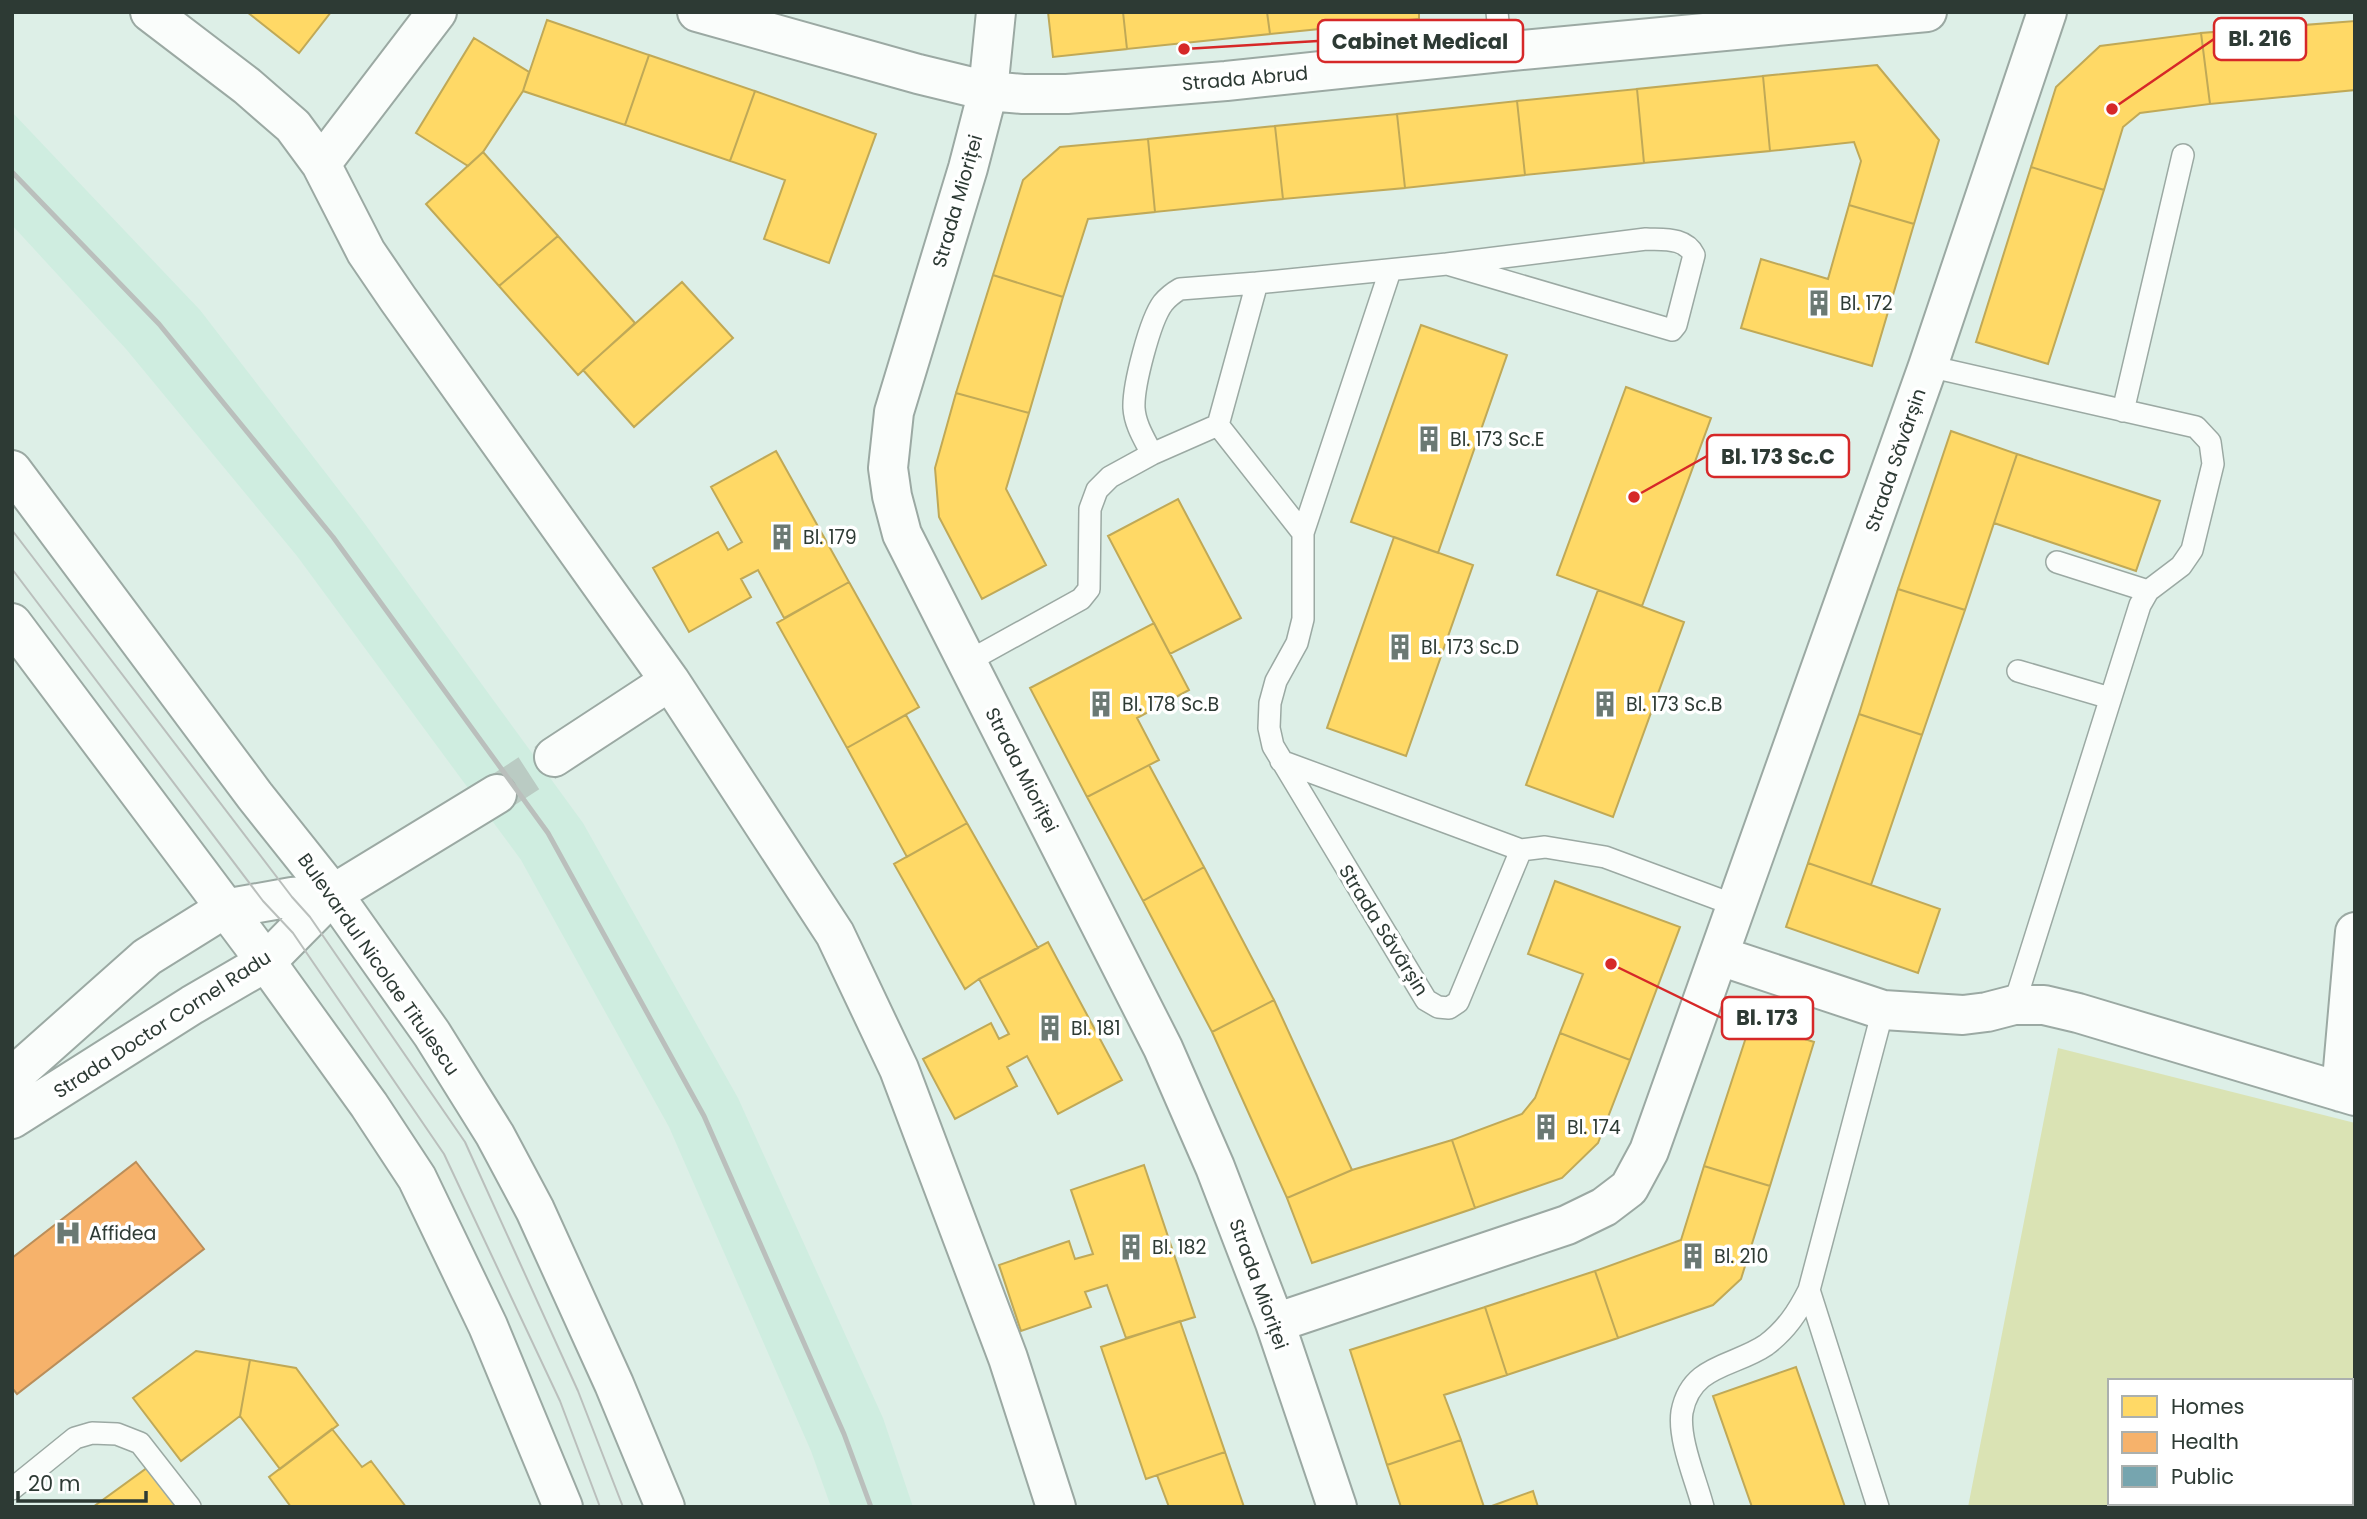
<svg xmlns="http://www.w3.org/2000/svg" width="2367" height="1519" font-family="Poppins,sans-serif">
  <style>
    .built { fill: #cfede0 }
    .green { fill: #dae3b4; fill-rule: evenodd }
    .homes { fill: #ffd966; stroke: #c0a957; stroke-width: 2 }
    .health { fill: #f6b26b; stroke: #ba8e5a; stroke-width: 2 }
    .public { fill: #76a5af; stroke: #60858a; stroke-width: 2 }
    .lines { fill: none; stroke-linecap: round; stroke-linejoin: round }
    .minor-tunnel { stroke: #bacbc3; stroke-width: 38; stroke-dasharray: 38 19; stroke-linecap: butt }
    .service-casing { stroke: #9ba9a3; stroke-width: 24 }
    .minor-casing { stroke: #9ba9a3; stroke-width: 42 }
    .secondary-casing { stroke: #9ba9a3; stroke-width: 42 }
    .service { stroke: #fafdfb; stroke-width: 21 }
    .minor { stroke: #fafdfb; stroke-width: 38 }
    .secondary { stroke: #fafdfb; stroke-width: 38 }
    .tram { stroke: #babfbc; stroke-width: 2 }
    .rail { stroke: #babfbc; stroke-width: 5 }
    .labels { text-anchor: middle; stroke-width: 7; stroke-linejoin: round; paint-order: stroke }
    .street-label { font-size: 19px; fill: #2d3a34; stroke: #fff }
    .poi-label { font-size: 19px; fill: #2d3a34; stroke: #fff; text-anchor: start }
    .leader { fill: none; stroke: #d62828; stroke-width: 2.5 }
    .callout-dot { fill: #d62828; stroke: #fff; stroke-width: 2.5 }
    .callout { fill: #fff; stroke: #d62828; stroke-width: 2.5 }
    .callout-label { font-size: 21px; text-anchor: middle; font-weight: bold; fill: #2d3a34 }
  </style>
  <rect width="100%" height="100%" fill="#ddefe7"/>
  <path class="built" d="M12 112 200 310 362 520 583 823 738 1098 883 1418 913 1507H831L811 1451 669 1127 521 860 297 556 126 349 12 225Z"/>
  <path class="green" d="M2058 1048 2355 1123V1507H1968ZM2110 1381H2351V1503H2110Z"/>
  <path class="homes" d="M247 12H331L299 53Z
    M1048 12H1123L1127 49 1053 57Z
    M1123 12H1267L1270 34 1127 49Z
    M1267 12H1419V19L1270 34Z
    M547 20 649 55 625 125 523 91Z
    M2355 21V90L2210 104 2201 33Z
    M2201 33 2210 104 2140 113 2123 127 2104 190 2031 167 2056 87 2100 46Z
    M474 38 529 72 523 91 483 152 468 166 416 133Z
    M649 55 755 91 730 161 625 125Z
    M1877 65 1939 140 1914 224 1849 205 1861 161 1854 142 1770 151 1763 76Z
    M1763 76 1770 151 1644 163 1637 89Z
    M1637 89 1644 163 1525 175 1517 101Z
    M755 91 876 134 829 263 764 239 785 180 730 161Z
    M1517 101 1525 175 1405 188 1397 114Z
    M1397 114 1405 188 1283 199 1275 126Z
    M1275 126 1283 199 1155 212 1148 139Z
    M1148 139 1155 212 1088 219 1063 297 993 275 1023 180 1060 147Z
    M483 152 558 236 499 286 426 204Z
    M2031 167 2104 190 2048 364 1976 342Z
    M1849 205 1914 224 1872 366 1741 328 1761 259 1828 279Z
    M558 236 635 323 578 375 499 286Z
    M993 275 1063 297 1029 413 956 393Z
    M682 282 733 338 634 427 583 370Z
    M1421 325 1507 355 1438 553 1351 522Z
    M1626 387 1711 418 1642 606 1557 575Z
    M956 393 1029 413 1006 489 1046 565 982 599 939 517 935 468Z
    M1951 431 2017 454 1965 610 1898 589Z
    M776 451 849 582 784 618 758 570 741 579 751 597 689 632 653 568 718 532 728 550 742 542 711 487Z
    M2017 454 2160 501 2136 571 1994 523Z
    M1178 499 1241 618 1170 654 1108 536Z
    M1394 537 1473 565 1406 756 1327 728Z
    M849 582 919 707 847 748 777 623Z
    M1898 589 1965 610 1922 735 1859 714Z
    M1598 590 1684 622 1613 817 1526 785Z
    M1154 623 1189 690 1137 718 1159 760 1087 797 1030 688Z
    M1859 714 1922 735 1871 885 1808 863Z
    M906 715 967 823 907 857 847 748Z
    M1149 765 1204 867 1143 901 1087 797Z
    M967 823 1038 948 979 979 965 989 894 864Z
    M1808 863 1940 909 1918 973 1786 927Z
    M1204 867 1274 1000 1212 1032 1143 901Z
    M1555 881 1680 927 1630 1060 1560 1033 1583 974 1528 954Z
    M1048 942 1122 1080 1058 1114 1027 1056 1007 1067 1017 1086 955 1119 923 1059 991 1023 999 1039 1009 1034 979 979Z
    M1274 1000 1352 1170 1287 1198 1212 1032Z
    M1751 1022 1814 1042 1770 1186 1704 1166Z
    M1560 1033 1630 1060 1598 1143 1562 1178 1475 1208 1452 1140 1522 1114 1535 1098Z
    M1452 1140 1475 1208 1312 1263 1287 1198 1352 1170Z
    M1144 1165 1195 1317 1126 1338 1107 1285 1085 1292 1091 1307 1021 1331 999 1265 1069 1241 1075 1259 1093 1254 1071 1190Z
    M1704 1166 1770 1186 1741 1279 1713 1305 1618 1338 1595 1271 1681 1240Z
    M1595 1271 1618 1338 1507 1375 1485 1307Z
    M1485 1307 1507 1375 1444 1395 1461 1440 1387 1465 1350 1350Z
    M1180 1321 1225 1452 1146 1479 1101 1347Z
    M196 1351 250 1360 240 1416 181 1461 133 1398Z
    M250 1360 296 1368 338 1425 280 1469 240 1416Z
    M1796 1367 1845 1507H1752L1713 1396Z
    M332 1429 362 1467 371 1461 406 1507H291L269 1477Z
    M1461 1440 1484 1507H1401L1387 1465Z
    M1225 1452 1244 1507H1169L1157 1475Z
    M151 1465 181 1507H93Z
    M1533 1491 1538 1507H1489Z"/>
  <path class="health" d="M136 1162 204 1249 17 1394 12 1388V1258Z"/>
  <path class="public" d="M2249 1503H2295V1507H2248Z"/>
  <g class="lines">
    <path class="minor-tunnel" d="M497 794 554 757"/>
    <g class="service-casing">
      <path id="service" d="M1497 12 1501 52
        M1928 366 2196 427 2210 442 2213 464 2192 550 2181 566 2148 591 2140 605 2014 1005
        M2123 411 2183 155
        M1218 425 1303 533V619L1297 643 1276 681 1270 703 1269 728 1273 746 1426 1000 1438 1007 1449 1008 1458 1002 1521 850 1545 847 1605 857 1737 906
        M1152 454C1145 440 1135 425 1134 408 1133 386 1150 320 1163 303 1168 297 1173 293 1180 289L1257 283
        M1303 533 1390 271
        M2057 562 2148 591
        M967 662 1081 599 1089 589 1090 509 1097 490 1110 477 1152 454 1218 425 1257 283 1447 264 1672 330 1676 325 1694 255C1685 237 1664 240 1646 239L1447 264
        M2018 671 2110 698
        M1281 761 1521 850
        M1809 1290 1878 1507
        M12 1489 75 1438 92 1433 117 1434 140 1443 190 1507
        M2351 1490H2355
        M1703 1507C1696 1480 1678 1439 1682 1412 1691 1364 1734 1367 1766 1345 1786 1330 1798 1312 1809 1290L1883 1010
        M2231 1507 2232 1503
        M2314 1507 2315 1503"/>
    </g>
    <g class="minor-casing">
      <path id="minor" d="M150 12 247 86 293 126 321 164 437 12
        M697 12 918 74 988 91 1023 94H1067L1226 81 1501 52 1927 12
        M996 12 988 91 968 168 894 412 888 468 892 496 902 534 1163 1048 1215 1167 1275 1323 1337 1507
        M321 164 366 252 398 299 670 681 835 934 899 1069 1008 1358 1056 1507
        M554 757 670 681
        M1720 956 1883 1010 1963 1015 1987 1012 2014 1005H2044L2078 1013 2355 1096
        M12 1077 147 957 224 909 292 897 333 894
        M2341 1092 2355 932
        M12 1119 192 1005 266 962 333 894 497 794
        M1275 1323 1567 1225 1604 1207 1629 1188 1649 1151 1928 366 2047 12"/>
    </g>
    <g class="secondary-casing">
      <path id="secondary" d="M12 470 255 796 333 894 432 1034 495 1135 535 1210 614 1384 665 1507
        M12 623 266 962 369 1105 417 1178 488 1326 563 1507"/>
    </g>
    <use href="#service" class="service"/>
    <use href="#minor" class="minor"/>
    <use href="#secondary" class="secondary"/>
    <path class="tram" d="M12 530 292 897 310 917 465 1142 578 1391 623 1507
      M12 569 263 901 293 933 444 1154 560 1401 600 1507"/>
    <path class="rail" d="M12 172 159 324 333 537 548 833 704 1116 844 1434 871 1507"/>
  </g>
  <defs>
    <g id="building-bare" transform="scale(2.1)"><path d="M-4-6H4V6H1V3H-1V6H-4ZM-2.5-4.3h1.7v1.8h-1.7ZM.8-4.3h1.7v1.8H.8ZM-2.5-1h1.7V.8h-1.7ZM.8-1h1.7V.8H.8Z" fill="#6b7973" stroke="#fff" stroke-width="2.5" paint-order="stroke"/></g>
    <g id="hospital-bare" transform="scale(2.1)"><path d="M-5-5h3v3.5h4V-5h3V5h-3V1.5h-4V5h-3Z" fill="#6b7973" stroke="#fff" stroke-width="2.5" paint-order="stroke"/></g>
  </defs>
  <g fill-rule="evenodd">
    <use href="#building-bare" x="1819" y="303"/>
    <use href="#building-bare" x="1429" y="439"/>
    <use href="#building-bare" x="782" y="537"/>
    <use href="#building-bare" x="1400" y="647"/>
    <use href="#building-bare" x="1101" y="704"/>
    <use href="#building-bare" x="1605" y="704"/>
    <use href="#building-bare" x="1050" y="1028"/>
    <use href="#building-bare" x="1546" y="1127"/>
    <use href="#hospital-bare" x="68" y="1233"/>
    <use href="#building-bare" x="1131" y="1247"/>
    <use href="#building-bare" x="1693" y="1256"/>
  </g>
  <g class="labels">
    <g class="street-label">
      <text transform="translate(1245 78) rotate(-5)" y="7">Strada Abrud</text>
      <text transform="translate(957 201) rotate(-74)" y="7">Strada Mioriței</text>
      <text transform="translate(1895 460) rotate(-71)" y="7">Strada Săvârșin</text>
      <text transform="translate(1022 770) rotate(63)" y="7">Strada Mioriței</text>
      <text transform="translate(1384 930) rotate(58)" y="7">Strada Săvârșin</text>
      <text transform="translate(379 964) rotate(55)" y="7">Bulevardul Nicolae Titulescu</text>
      <text transform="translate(162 1024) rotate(-33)" y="7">Strada Doctor Cornel Radu</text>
      <text transform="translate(1259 1284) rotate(70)" y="7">Strada Mioriței</text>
    </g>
    <g class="poi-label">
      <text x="1840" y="310">Bl. 172</text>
      <text x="1450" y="446">Bl. 173 Sc.E</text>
      <text x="803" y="544">Bl. 179</text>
      <text x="1421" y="654">Bl. 173 Sc.D</text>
      <text x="1122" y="711">Bl. 178 Sc.B</text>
      <text x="1626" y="711">Bl. 173 Sc.B</text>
      <text x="1071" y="1035">Bl. 181</text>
      <text x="1567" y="1134">Bl. 174</text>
      <text x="89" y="1240">Affidea</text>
      <text x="1152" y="1254">Bl. 182</text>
      <text x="1714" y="1263">Bl. 210</text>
    </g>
  </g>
  <path class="leader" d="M2112 109L2214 39M1184 49L1318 41M1634 497L1707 456M1611 964L1722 1018"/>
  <g class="callout-dot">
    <circle cx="2112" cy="109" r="7"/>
    <circle cx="1184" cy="49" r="7"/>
    <circle cx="1634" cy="497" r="7"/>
    <circle cx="1611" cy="964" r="7"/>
  </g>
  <g class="callout">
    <rect x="2214" y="18" width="92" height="42" rx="7"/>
    <rect x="1318" y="20" width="205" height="42" rx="7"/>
    <rect x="1707" y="435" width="142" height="42" rx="7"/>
    <rect x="1722" y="997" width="91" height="42" rx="7"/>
  </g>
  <g class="callout-label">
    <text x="2260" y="46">Bl. 216</text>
    <text x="1420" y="49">Cabinet Medical</text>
    <text x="1778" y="464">Bl. 173 Sc.C</text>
    <text x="1767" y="1025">Bl. 173</text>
  </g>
  <rect width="2367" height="1519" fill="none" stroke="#2d3a34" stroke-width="28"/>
  <rect x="2108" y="1379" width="245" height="126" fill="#ffffff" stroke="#abb0ae" stroke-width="2"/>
  <rect x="2122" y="1396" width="35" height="21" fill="#ffd966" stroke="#abb0ae" stroke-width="2"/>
  <text x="2171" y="1414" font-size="21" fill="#2d3a34">Homes</text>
  <rect x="2122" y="1432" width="35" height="21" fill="#f6b26b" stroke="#abb0ae" stroke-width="2"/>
  <text x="2171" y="1449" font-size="21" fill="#2d3a34">Health</text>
  <rect x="2122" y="1466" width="35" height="21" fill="#76a5af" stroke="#abb0ae" stroke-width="2"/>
  <text x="2171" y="1484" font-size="21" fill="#2d3a34">Public</text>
  <path d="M18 1491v10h128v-10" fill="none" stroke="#2d3a34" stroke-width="3.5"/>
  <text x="28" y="1491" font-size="21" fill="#2d3a34" stroke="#ffffff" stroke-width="5" paint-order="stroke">20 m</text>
</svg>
